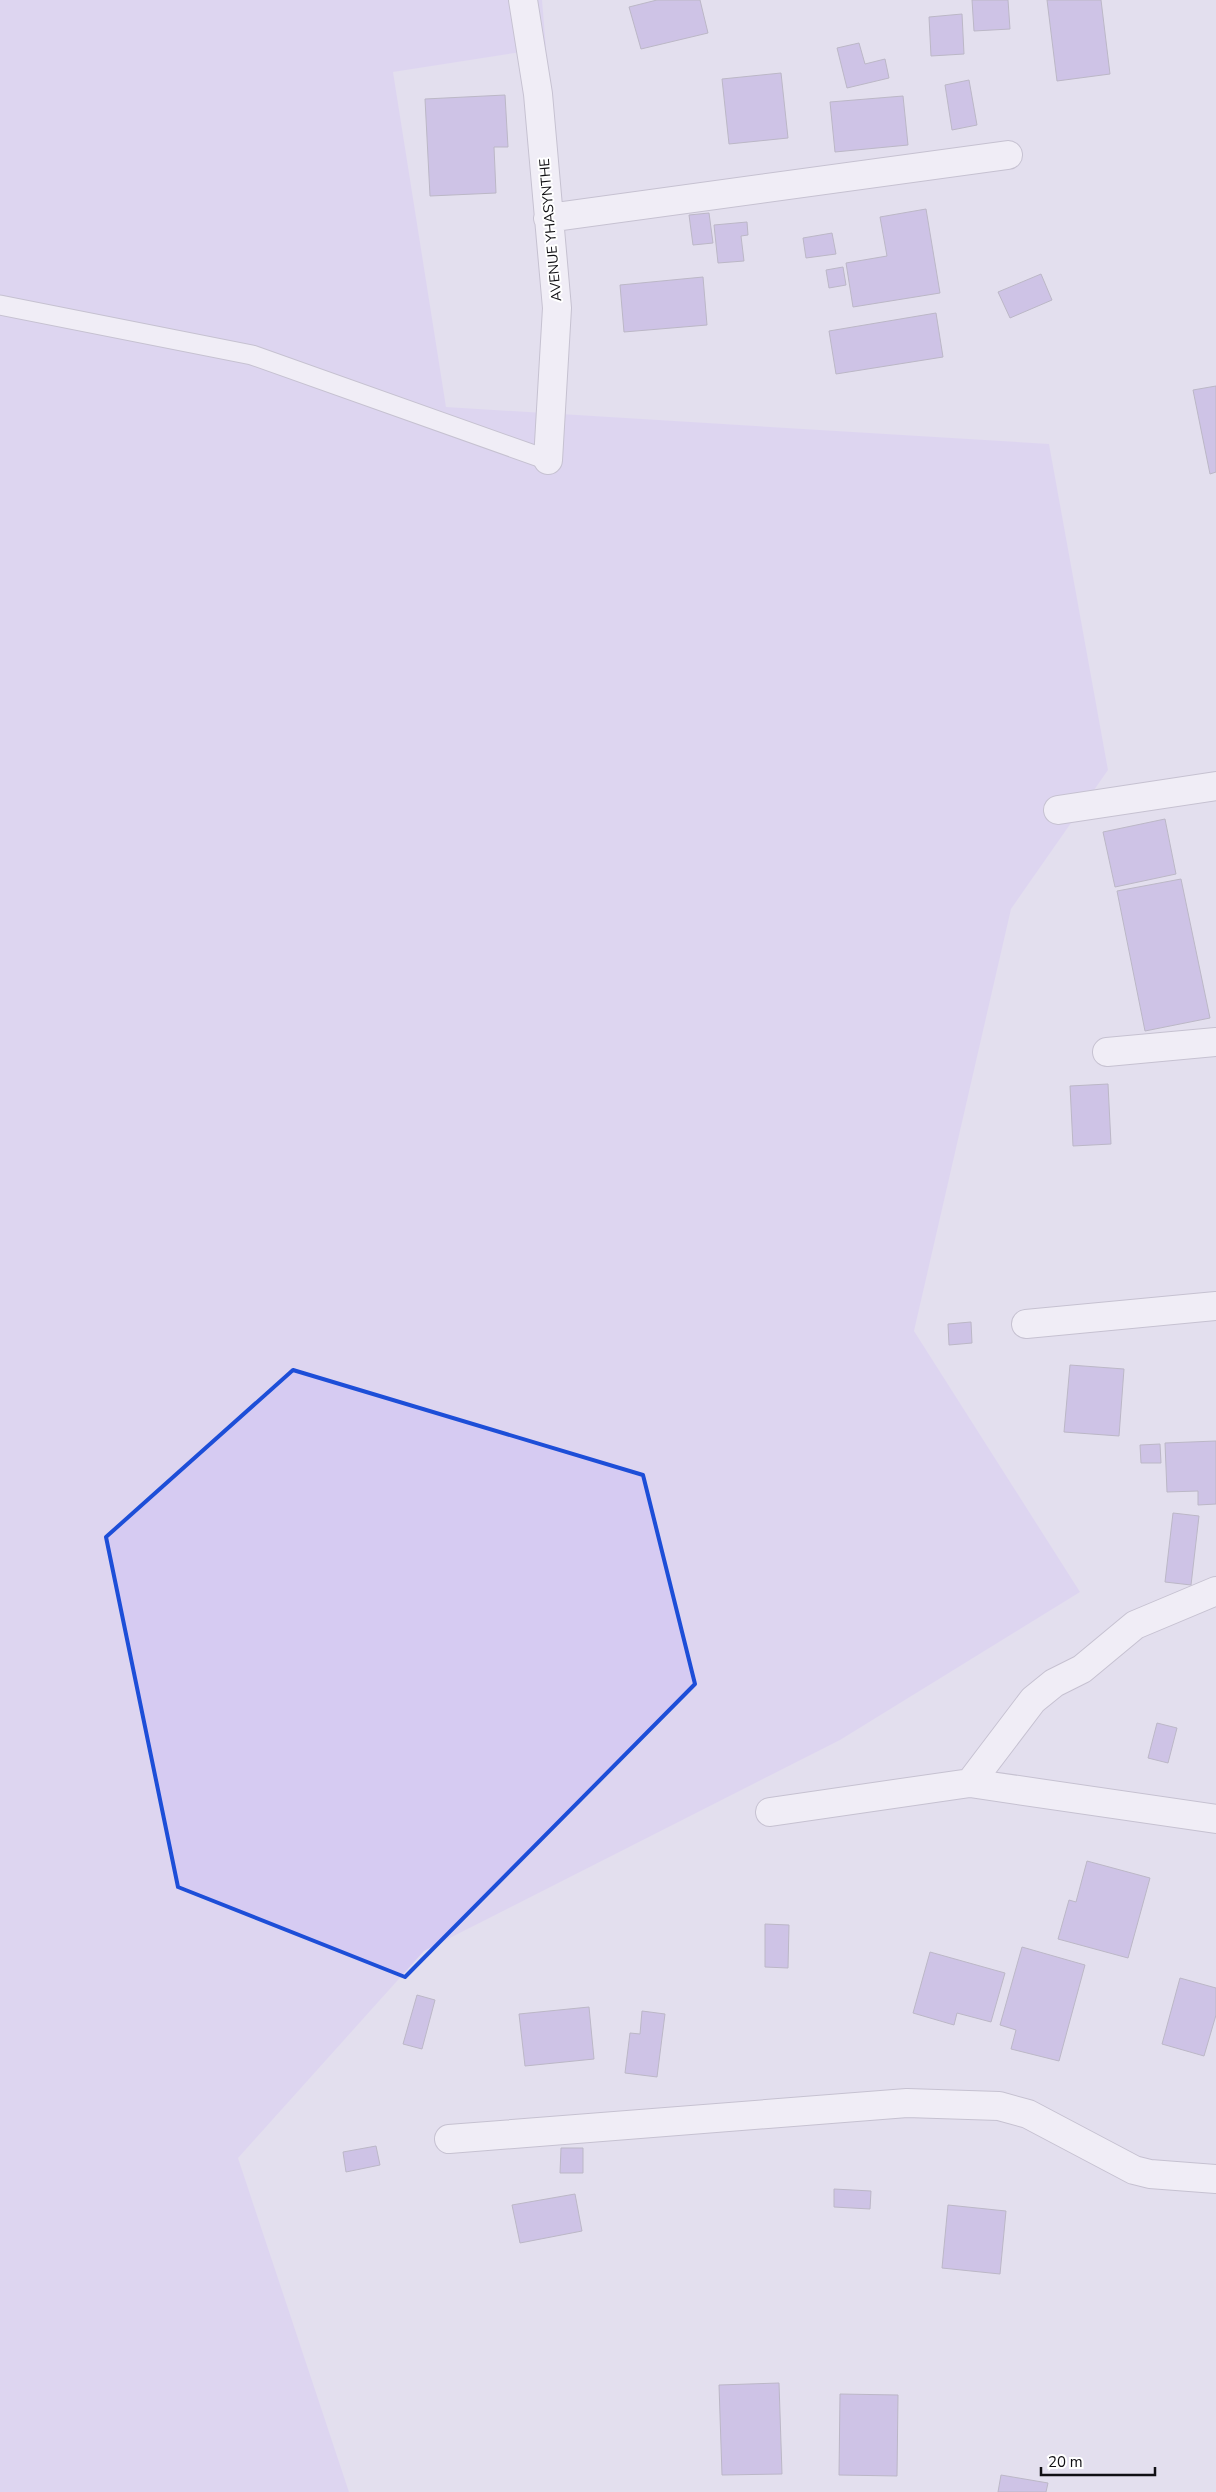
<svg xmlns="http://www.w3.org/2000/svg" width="1216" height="2492" font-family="'Nunito Sans',sans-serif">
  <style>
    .green { fill: #d6cbf2 }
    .building { fill: #b3a2dc; stroke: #8b8895 }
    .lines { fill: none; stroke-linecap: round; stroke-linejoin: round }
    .lane-casing { stroke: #a29fad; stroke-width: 21 }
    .street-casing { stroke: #a29fad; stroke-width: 30 }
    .lane { stroke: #fff; stroke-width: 19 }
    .street { stroke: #fff; stroke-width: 28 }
    .marked { fill: none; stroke: #1d4ed8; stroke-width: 4; stroke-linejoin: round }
    .labels { text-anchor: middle; stroke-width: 4; stroke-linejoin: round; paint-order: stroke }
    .street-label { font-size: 14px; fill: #111014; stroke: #fff }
  </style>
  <rect width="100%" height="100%" fill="#e3dfee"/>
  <path class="green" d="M0 0H542L546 48 393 72 446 407 1049 444 1108 770 1011 909 914 1331 1080 1592 840 1740 424 1951 238 2158 349 2492H0Z"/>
  <path class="building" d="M657 0H700L708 33 641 49 629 7Z
    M972 0H1008L1010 29 974 31Z
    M1047 0H1101L1110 74 1057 81Z
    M962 14 964 54 931 56 929 17Z
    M859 43 865 64 885 59 889 78 847 88 837 48Z
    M781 73 788 138 729 144 722 79Z
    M969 80 977 125 952 130 945 85Z
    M505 95 508 147H494L496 193 430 196 425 99Z
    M903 96 908 145 835 152 830 102Z
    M926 209 940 293 853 307 846 263 887 256 880 217Z
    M709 213 713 243 693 245 689 215Z
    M747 222 748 235 741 236 744 261 718 263 714 225Z
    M832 233 836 254 806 258 803 238Z
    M843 267 846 285 829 288 826 270Z
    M1041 274 1052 300 1010 318 998 292Z
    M703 277 707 325 624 332 620 285Z
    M936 313 943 357 836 374 829 331Z
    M1216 386V472L1210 474 1193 390Z
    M1165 819 1176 874 1115 887 1103 832Z
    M1181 879 1210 1018 1145 1031 1117 891Z
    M1108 1084 1111 1144 1073 1146 1070 1086Z
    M971 1322 972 1343 949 1345 948 1324Z
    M1070 1365 1124 1369 1119 1436 1064 1432Z
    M1216 1441V1504L1198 1505V1491L1167 1492 1165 1443Z
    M1160 1444 1161 1463H1141L1140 1445Z
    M1173 1513 1199 1516 1191 1585 1165 1582Z
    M1157 1723 1177 1728 1168 1763 1148 1758Z
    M1087 1861 1150 1878 1128 1958 1058 1939 1069 1900 1076 1902Z
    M765 1924 789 1925 788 1968 765 1967Z
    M1022 1947 1085 1965 1059 2061 1011 2049 1016 2030 1000 2025Z
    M930 1952 1005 1973 991 2022 957 2013 954 2025 913 2013Z
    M1180 1978 1216 1988V2015L1204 2056 1162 2044Z
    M417 1995 435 2000 422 2049 403 2044Z
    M589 2007 594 2059 525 2066 519 2014Z
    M642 2011 665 2014 657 2077 625 2073 630 2033 640 2034Z
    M376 2146 380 2165 346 2172 343 2152Z
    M561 2148H583V2173H560Z
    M834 2189 871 2191 870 2209 834 2207Z
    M575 2194 582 2231 520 2243 512 2205Z
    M948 2205 1006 2211 1000 2274 942 2268Z
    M779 2383 782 2474 722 2475 719 2385Z
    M840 2394 898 2395 897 2476 839 2475Z
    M1001 2475 1048 2483 1046 2492H998Z"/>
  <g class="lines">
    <g class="lane-casing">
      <path id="lane" d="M0 305 252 355 548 460"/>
    </g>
    <g class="street-casing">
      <path id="street" d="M523 0 538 94 557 308 548 460
        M548 218 1008 155
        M1058 810 1216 786
        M1107 1052 1216 1042
        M1026 1324 1216 1306
        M970 1783 1216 1819
        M770 1812 970 1783 1033 1700 1054 1683 1082 1669 1135 1625 1216 1591
        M449 2139 907 2103 999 2106 1028 2114 1134 2170 1150 2174 1216 2179"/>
    </g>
    <use href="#lane" class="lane"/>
    <use href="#street" class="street"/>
  </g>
  <path d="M0 0H1216V2492H0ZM293 1370 643 1475 695 1684 405 1977 178 1887 106 1537Z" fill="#e3dfee" fill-opacity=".55" fill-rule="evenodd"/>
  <path class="marked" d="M293 1370 643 1475 695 1684 405 1977 178 1887 106 1537Z"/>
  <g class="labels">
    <g class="street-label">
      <text transform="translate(550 230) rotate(-95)" y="5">AVENUE YHASYNTHE</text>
    </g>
  </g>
  <path d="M1041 2467v8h114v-8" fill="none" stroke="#111014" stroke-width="2.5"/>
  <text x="1048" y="2467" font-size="15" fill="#111014" stroke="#ffffff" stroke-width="4" paint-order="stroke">20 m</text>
</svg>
